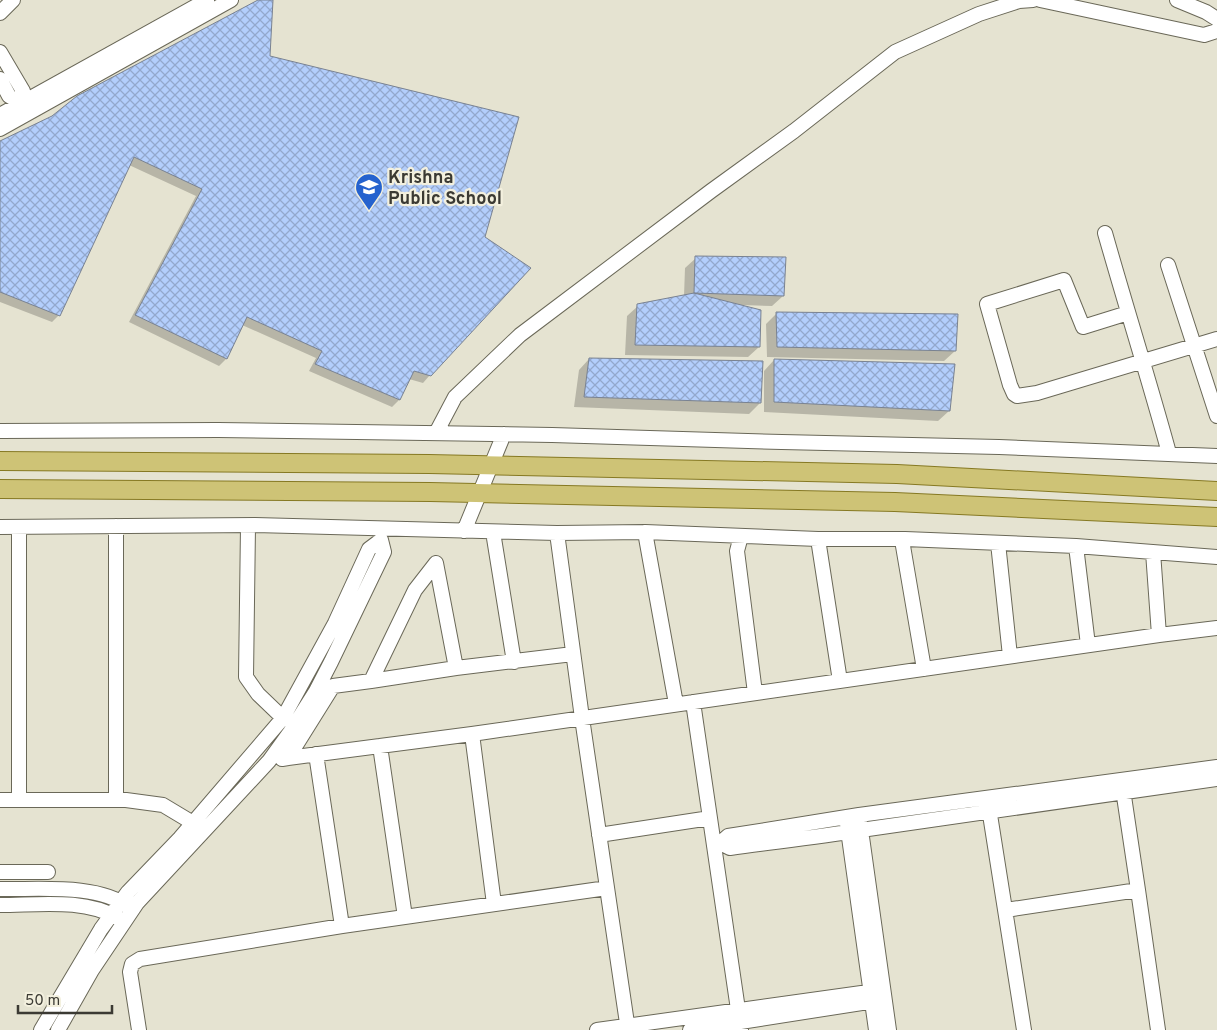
<svg xmlns="http://www.w3.org/2000/svg" width="1217" height="1030" font-family="Overpass,sans-serif">
  <style>
    .shadow { fill: #0003 }
    .building { fill: url(#building-cross-hatch); stroke: #798291 }
    .lines { fill: none; stroke-linecap: round; stroke-linejoin: round }
    .minor-casing { stroke: #6a6858; stroke-width: 16 }
    .major-casing { stroke: #867923; stroke-width: 20 }
    .minor { stroke: #fff; stroke-width: 14 }
    .major { stroke: #cec376; stroke-width: 18 }
    .labels { text-anchor: middle; stroke-width: 4.5; stroke-linejoin: round; paint-order: stroke }
    .poi-label { font-size: 18px; font-weight: bold; fill: #3b3a33; stroke: #f3f0de; text-anchor: start }
  </style>
  <defs>
    <pattern id="building-cross-hatch" width="8" height="8" patternUnits="userSpaceOnUse" patternTransform="scale(1.25)"><rect width="8" height="8" fill="#b3cefc"/><path d="M0 0l8 8M0 8l8-8" fill="none" stroke="#93a8cd"/></pattern>
  </defs>
  <rect width="100%" height="100%" fill="#e5e3d1"/>
  <path class="shadow" d="M260 0H272L269 57 430 375 423 383 409 379 399 400 392 407 309 371 316 358 242 325 226 359 219 366 129 322 196 196 129 165 59 315 52 322 0 302V143L53 117Z
    M696 258 783 296 772 306 742 305 759 347 748 357 625 355 627 316 638 306 684 296 685 268Z
    M776 314 955 351 944 361 767 357 766 324Z
    M589 359 760 403 749 414 574 407 579 370Z
    M774 360 949 411 938 421 764 412V371Z"/>
  <path class="building" d="M258 0H273L270 56 519 117 485 237 531 268 431 376 414 371 400 400 315 364 322 351 247 317 227 359 135 315 202 189 134 157 60 316 0 292V141L52 116 77 96Z
    M695 256 786 257 784 296 694 293Z
    M694 293 761 310 760 347 635 345 637 304Z
    M776 312 958 314 956 351 777 347Z
    M589 358 763 361 761 403 584 397Z
    M774 359 955 364 950 411 774 402Z"/>
  <g class="lines">
    <g class="minor-casing">
      <path id="minor" d="M1040 0 1204 35 1217 31
        M1177 0 1206 12 1217 19
        M0 13 13 0
        M0 52 23 91 21 103 25 109
        M0 79 9 96 21 103
        M0 115 207 0
        M0 129 231 0
        M1105 233C1126 307 1149 380 1169 453
        M1168 265 1217 416
        M1128 313 1083 327 1064 280 987 304 1010 385 1014 394 1017 396 1037 393 1217 339
        M0 431 218 430 552 435 782 442 999 447 1217 456
        M436 433 455 397 520 335 711 191 794 131 895 52 979 14 1019 1 1033 0
        M248 526 246 677 258 694 283 718
        M0 527 255 525 557 533 645 532 818 539H905L1076 546 1217 557
        M19 527V800
        M464 531 504 434
        M493 532 514 662
        M645 532 676 704
        M557 533 582 718 628 1030
        M741 536 737 551 755 693
        M818 539 840 681
        M905 539 903 546 924 669
        M998 543 1010 656
        M1076 546 1088 645
        M1153 552 1159 635
        M371 681 456 668
        M693 702 741 1030
        M472 734 494 904
        M380 746 405 917
        M316 754 342 926
        M288 758 472 734 1159 635 1217 628
        M282 759 288 758 333 686 371 681 415 590 436 563 456 668 573 654
        M0 800H126L163 805 193 823
        M116 800V526
        M988 802 1024 1030
        M859 815 1217 767
        M847 823 876 1030
        M599 835 710 818
        M0 872H48
        M0 889C36 890 99 883 128 907
        M1138 890 1158 1030
        M0 905C38 905 84 898 118 918
        M1006 910 1138 890 1122 783
        M41 1030 101 929 128 892 180 838 283 718 335 623 369 549 381 540 384 552 331 662 316 691 290 732 269 761 137 903 92 970 58 1030
        M139 1030 130 972 132 964 140 959 342 926 607 888
        M597 1030 883 990
        M690 1030 881 1000
        M889 1030 861 830 859 815 728 836 720 843 730 848C773 842 817 837 861 830 979 813 1098 796 1217 779"/>
    </g>
    <g class="major-casing">
      <path id="major" d="M0 461 429 464 897 474 1217 491
        M0 489 430 492 895 502 1217 517"/>
    </g>
    <use href="#minor" class="minor"/>
    <use href="#major" class="major"/>
  </g>
  <defs>
    <g id="school-pin" transform="scale(1.4375)"><path d="M0 17L-7.5 6A9.5 9.5 0 1 1 7.5 6Z" fill="#2562ce" stroke="#f3f0de"/><path d="M0-5L7-2L0 1L-7-2ZM-4 1L0 2.5L4 1V4Q0 6-4 4Z" fill="#fff"/></g>
  </defs>
  <g fill-rule="evenodd">
    <use href="#school-pin" x="369" y="187"/>
  </g>
  <g class="labels">
    <g class="poi-label">
      <text x="388" y="183">Krishna<tspan x="388" dy="21">Public School</tspan></text>
    </g>
  </g>
  <path d="M18 1005v8h94v-8" fill="none" stroke="#3b3a33" stroke-width="2.5"/>
  <text x="25" y="1005" font-size="15" fill="#3b3a33" stroke="#f3f0de" stroke-width="4" paint-order="stroke">50 m</text>
</svg>
